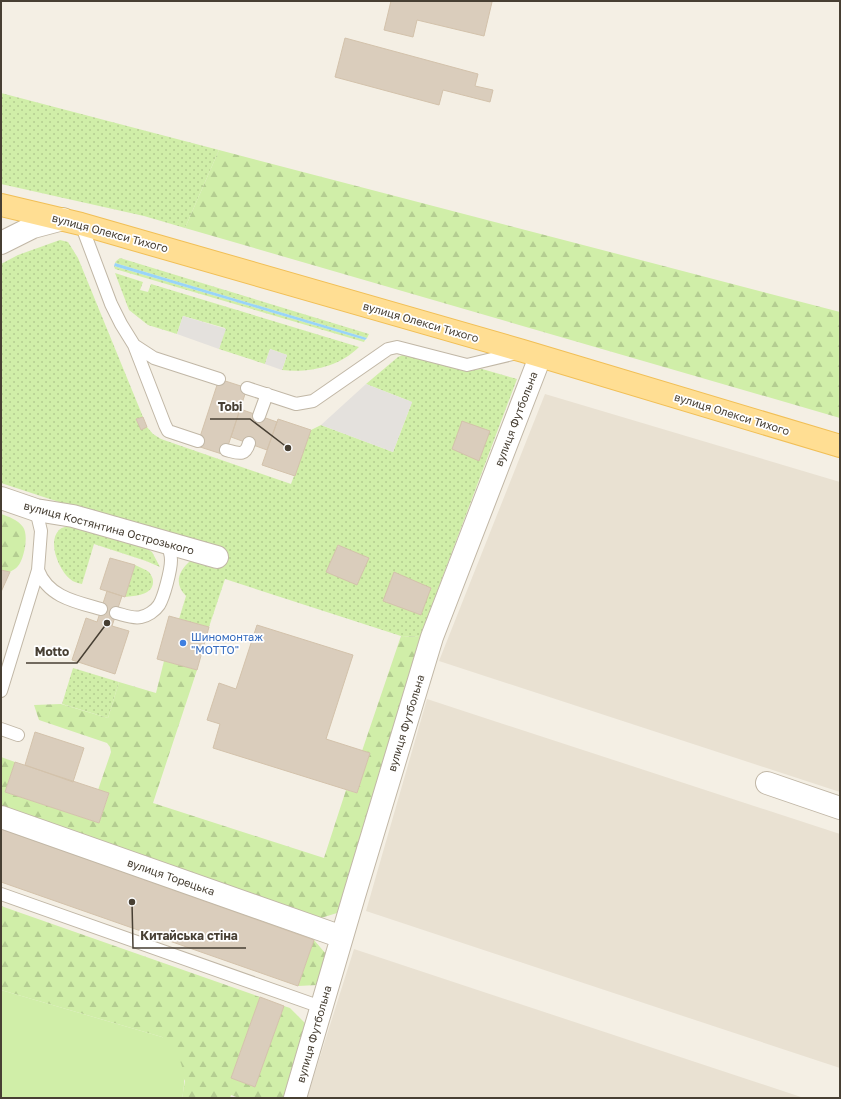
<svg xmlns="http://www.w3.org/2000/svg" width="841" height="1099" font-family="'Golos Text',sans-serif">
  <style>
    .residential { fill: #e9e1d2 }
    .grass { fill: url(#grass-dots) }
    .forest { fill: url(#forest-firs) }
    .pitch { fill: #d0eea8 }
    .parking { fill: #e4e1dd }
    .water { fill: #99d4f8 }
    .building { fill: #dacdbc; stroke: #d3c2ab }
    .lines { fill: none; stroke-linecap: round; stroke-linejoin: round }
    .service-casing { stroke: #c1b7a6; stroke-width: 14 }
    .minor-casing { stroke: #c1b7a6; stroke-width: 24 }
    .primary-casing { stroke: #f1bf56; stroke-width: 24 }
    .service { stroke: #fff; stroke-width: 12 }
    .minor { stroke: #fff; stroke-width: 22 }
    .primary { stroke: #ffde93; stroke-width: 22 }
    .shop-dot { fill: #3f7fe0; stroke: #fff; stroke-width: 1.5 }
    .labels { text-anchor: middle; stroke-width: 3.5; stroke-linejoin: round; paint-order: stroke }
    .street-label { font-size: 11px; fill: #473f33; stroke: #fff }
    .shop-label { font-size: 11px; fill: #366cbe; stroke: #fff; text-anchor: start }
    .leader { fill: none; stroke: #473f33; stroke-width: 1.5 }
    .callout-dot { fill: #473f33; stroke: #fff; stroke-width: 1.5 }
    .callout-label { font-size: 12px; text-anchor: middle; font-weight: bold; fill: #473f33; stroke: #fff; stroke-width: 3.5; stroke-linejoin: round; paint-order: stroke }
  </style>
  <defs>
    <pattern id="grass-dots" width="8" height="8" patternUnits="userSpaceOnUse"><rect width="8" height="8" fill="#d0eea8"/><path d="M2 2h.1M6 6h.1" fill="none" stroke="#b4cd91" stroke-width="1.8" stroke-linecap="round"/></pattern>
    <pattern id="forest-firs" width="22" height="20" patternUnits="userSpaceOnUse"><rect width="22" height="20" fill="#d0eea8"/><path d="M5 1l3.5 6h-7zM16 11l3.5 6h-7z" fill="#b4cd91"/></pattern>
  </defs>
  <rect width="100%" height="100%" fill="#f4efe4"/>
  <path class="residential" d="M545 394 840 482V792L439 661Z
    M427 699 840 834V1068L366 911Z
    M354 949 804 1098H307Z"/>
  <path class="grass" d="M1 93 219 150 185 228 144 216 1 184Z
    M60 240 68 242 78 258 143 417 136 420 141 429 147 427 153 434 161 439 291 484 311 430 321 425 393 452 412 402 366 384 398 357 407 353 466 371 482 369 517 379 420 637 401 636 225 579 209 627 179 619 186 596C174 584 178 572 190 561L217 569 224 548 62 503 1 483V264L18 255Z
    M120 258 369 334 367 338 115 263 116 261Z
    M114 266 365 340 364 342 115 269Z
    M115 273 143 282 140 290 148 292 151 284 359 347C339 367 309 373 282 370L287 355 270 349 265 364 219 349 225 328 183 316 177 334 148 325 129 310Z
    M71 526 144 547 152 552 160 567 146 561 94 544 82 584C78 583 73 582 70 579 59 570 47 542 59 530 62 527 68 526 71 526Z
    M135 565C139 567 145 569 149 572 151 575 153 578 153 581 154 595 135 596 125 597Z
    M73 668 119 682 108 718 62 704Z"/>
  <path class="forest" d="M219 150 840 312V418L185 228Z
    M1 514C9 517 17 519 23 527 29 535 24 559 18 566 16 569 12 570 10 572L1 570Z
    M401 636 420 637 337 913 321 918 1 806V757L15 762 5 792 99 823 109 794 98 790 111 752 110 747 107 743 39 720 34 705 61 704 108 718 119 682 156 693 164 661 197 670 153 803 324 858 346 790 357 793 370 753 362 751Z
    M1 906 260 997 231 1078 255 1087 284 1006 290 1008 305 1023 283 1098H239L231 1095 230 1098H182L185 1081 162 1037 1 990Z
    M314 940 326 954 317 985 298 986Z"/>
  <path class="pitch" d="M1 990 162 1037C181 1056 188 1071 182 1098H1Z"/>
  <path class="parking" d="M183 316 226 329 219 349 177 334Z
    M270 349 287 355 282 370 265 364Z
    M366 384 412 402 393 452 321 425Z"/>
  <path class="water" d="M115 263 367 338 365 340 114 266Z"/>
  <path class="building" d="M391 1H489L492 2 484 36 417 20 413 37 384 30Z
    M345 38 478 74 475 86 493 90 490 102 443 90 439 105 335 77Z
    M219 379 247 388 225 455 197 446Z
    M240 409 277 422 267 450 231 437Z
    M143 417 147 427 141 430 136 419Z
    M278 419 311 430 295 476 262 465Z
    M462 421 490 431 479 461 452 449Z
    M338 545 369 558 357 585 326 572Z
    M110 558 135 565 125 597 100 589Z
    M1 570 10 572 1 592Z
    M394 572 431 588 421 615 383 601Z
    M107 591 122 596 112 626 129 631 115 674 72 660 86 618 97 622Z
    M169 616 209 627 197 670 157 659Z
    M257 625 353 655 326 739 370 753 357 793 213 748 220 724 207 720 219 683 236 689Z
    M35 732 84 748 73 782 25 765Z
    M15 762 109 793 99 823 5 792Z
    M1 829 314 940 298 986 1 882Z
    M260 997 284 1006 255 1087 231 1078Z"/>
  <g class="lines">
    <g class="service-casing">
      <path id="service" d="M81 224 111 304 121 324 134 345 154 358 219 379
        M134 345 165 425 168 431 198 441
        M247 388 296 404 313 401 388 349 397 347 467 365 517 353
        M259 416 267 394
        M226 450C238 453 245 457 249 443
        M38 570C48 597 76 602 101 609
        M116 613C124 615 133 619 141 617 147 616 155 611 159 605 164 597 171 570 171 560 171 554 169 548 166 542
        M1 691 38 570 41 531 36 510
        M1 729 18 735
        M1 894 321 1007"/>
    </g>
    <g class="minor-casing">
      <path id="minor" d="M1 243 33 227 63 219
        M1 498 36 510 73 516 217 557
        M767 783 840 808
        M1 817 342 937
        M295 1098 354 896 432 637 540 357"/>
    </g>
    <g class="primary-casing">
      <path id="primary" d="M1 205 81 224 523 351 840 446"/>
    </g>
    <use href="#service" class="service"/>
    <use href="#minor" class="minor"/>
    <use href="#primary" class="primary"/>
  </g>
  <circle class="shop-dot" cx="183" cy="643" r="4"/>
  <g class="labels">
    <g class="street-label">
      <text transform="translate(110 233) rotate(15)" y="4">вулиця Олекси Тихого</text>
      <text transform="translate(421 322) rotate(16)" y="4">вулиця Олекси Тихого</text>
      <text transform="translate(732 414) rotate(17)" y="4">вулиця Олекси Тихого</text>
      <text transform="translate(516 419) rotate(-69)" y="4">вулиця Футбольна</text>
      <text transform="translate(109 528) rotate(15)" y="4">вулиця Костянтина Острозького</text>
      <text transform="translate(406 723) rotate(-73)" y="4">вулиця Футбольна</text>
      <text transform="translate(171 877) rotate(19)" y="4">вулиця Торецька</text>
      <text transform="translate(314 1034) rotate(-74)" y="4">вулиця Футбольна</text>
    </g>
    <g class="shop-label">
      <text x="191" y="641">Шиномонтаж<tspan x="191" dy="13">"МОТТО"</tspan></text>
    </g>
  </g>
  <path class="leader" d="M288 448L250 419H210M107 623L77 663H26M132 902L133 948H246"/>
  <g class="callout-dot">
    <circle cx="288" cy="448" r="4"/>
    <circle cx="107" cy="623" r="4"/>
    <circle cx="132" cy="902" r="4"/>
  </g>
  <g class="callout-label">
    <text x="230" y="411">Tobi</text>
    <text x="52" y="656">Motto</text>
    <text x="189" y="940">Китайська стіна</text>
  </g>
  <rect width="841" height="1099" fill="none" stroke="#473f33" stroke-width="4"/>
</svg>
